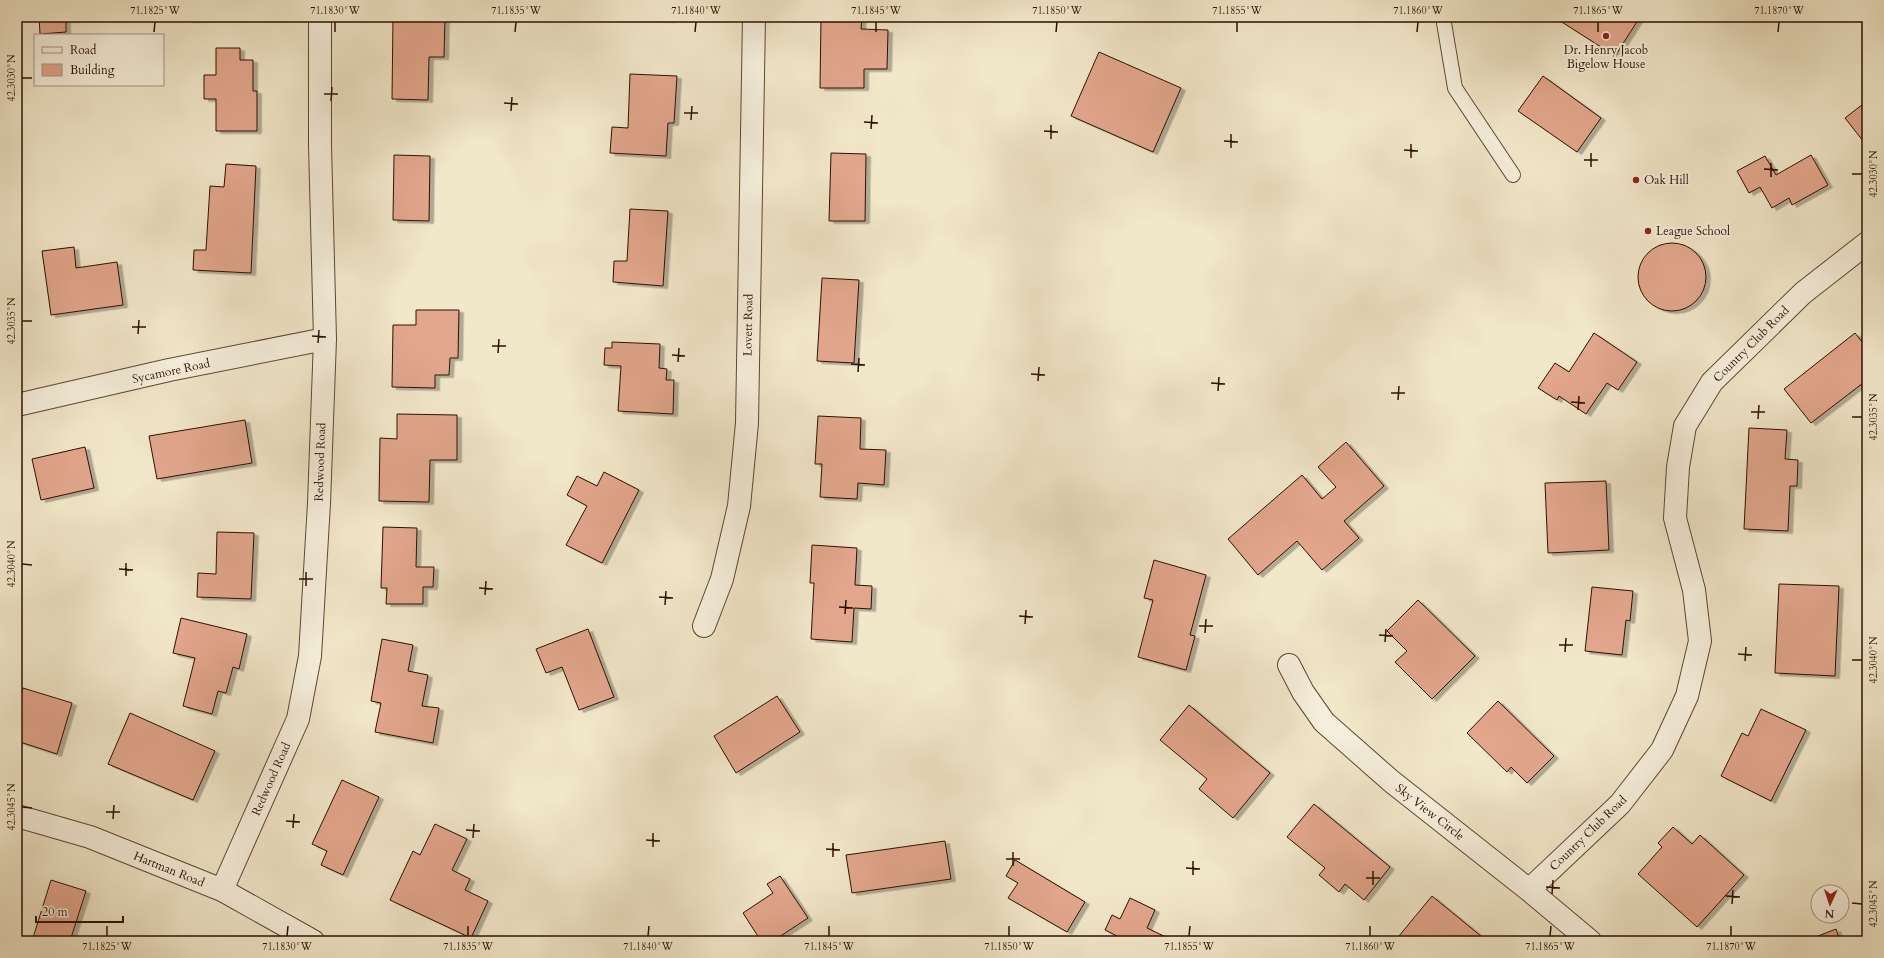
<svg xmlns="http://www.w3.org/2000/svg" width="1884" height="958" font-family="Cardo,serif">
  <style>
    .building { fill: #e2a68c; stroke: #2c1000; filter: url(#shadow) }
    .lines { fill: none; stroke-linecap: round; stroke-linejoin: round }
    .service-casing { stroke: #5d4632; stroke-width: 16 }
    .minor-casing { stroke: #5d4632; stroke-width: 24 }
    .service { stroke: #f6efdc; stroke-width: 14 }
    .minor { stroke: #f6efdc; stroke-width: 22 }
    .ticks { fill: none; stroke: #2c1000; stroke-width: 1.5 }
    .poi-dot { fill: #8f2418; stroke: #f6efdc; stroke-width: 1.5 }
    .labels { text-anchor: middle; stroke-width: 4; stroke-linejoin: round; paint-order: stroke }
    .poi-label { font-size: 12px; fill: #2c1000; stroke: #f6efdc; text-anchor: start }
    .street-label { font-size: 12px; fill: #2c1000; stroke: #f6efdc }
    .neatline { fill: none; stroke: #2c1000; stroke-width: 1.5 }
    .ticks-label { font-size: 10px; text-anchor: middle; fill: #2c1000 }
  </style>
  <defs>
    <filter id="shadow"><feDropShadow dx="4.5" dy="2.5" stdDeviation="0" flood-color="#0004"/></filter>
  </defs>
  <rect width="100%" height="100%" fill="#f1e7c9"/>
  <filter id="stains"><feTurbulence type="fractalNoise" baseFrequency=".005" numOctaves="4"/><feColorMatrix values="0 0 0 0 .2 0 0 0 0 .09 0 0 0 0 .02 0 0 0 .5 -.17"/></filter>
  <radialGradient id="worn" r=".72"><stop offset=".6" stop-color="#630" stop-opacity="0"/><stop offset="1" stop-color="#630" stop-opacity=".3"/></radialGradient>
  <path class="building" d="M39 17H107V18L66 20V32L40 34Z
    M189 17H254V18L189 20Z
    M393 17H445L444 57H429L428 100 392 99Z
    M615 17H670V20Z
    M821 17H862L861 29 888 30 887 69H864V88H820Z
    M1554 17H1640L1615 56Z
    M216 48H240V60H253V91H257V131H216V99H204V75H216Z
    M1099 52 1181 88 1153 152 1071 116Z
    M630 74 677 76 674 123H668L666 156 610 153 612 127 628 128Z
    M1543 76 1601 118 1577 152 1518 111Z
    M1867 101V146L1845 118Z
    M831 153 866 154 865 221H829Z
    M394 155 430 156 429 221 393 220Z
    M1811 155 1828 185 1792 205 1789 198 1772 208 1760 187 1749 193 1737 171 1765 156 1776 175Z
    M226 164 256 166 251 273 193 270 194 250H206L210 186 224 187Z
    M630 209 668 211 663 286 613 282 614 261H627Z
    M1638 277a34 34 0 1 1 68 0a34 34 0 1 1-68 0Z
    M74 247 76 268 117 262 123 305 51 315 42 251Z
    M822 278 859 280 854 363 817 361Z
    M416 310H459L458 358H450L449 375H435V388L392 387 393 325H416Z
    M1594 333 1637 362 1618 390 1607 383 1586 414 1559 396 1557 400 1538 388 1555 363 1569 372Z
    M1855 333 1867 348V380L1811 423 1784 389Z
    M612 342 660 344 659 368 667 369 666 380H674L673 414 618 411 621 366 604 365 605 348H612Z
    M397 414 457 415V460H430L429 502 379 501 380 438 397 439Z
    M818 416 861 418 860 449 886 450 884 485 858 483 857 499 820 497 822 464H815Z
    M245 420 252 463 157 479 149 436Z
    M1749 428 1787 430 1785 459 1798 460 1797 486H1790L1788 531 1744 529Z
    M1346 442 1384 486 1344 521 1359 538 1322 570 1297 541 1258 575 1228 539 1302 475 1322 499 1336 487 1318 467Z
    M85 447 94 488 41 500 32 459Z
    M604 472 639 490 602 563 566 545 587 506 567 495 577 476 597 486Z
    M1606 481 1609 550 1548 553 1545 483Z
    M383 527 417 528 416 567H434L433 587H423V604H386L387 588H381Z
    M217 532 254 533 251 599 197 597 198 573 216 574Z
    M812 545 857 548 855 585 872 586 871 609 854 608 852 642 811 639 814 583H810Z
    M1154 560 1206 575 1190 635 1195 636 1186 670 1138 657 1153 600 1144 598Z
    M1779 584 1839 586 1835 676 1775 673Z
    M1592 587 1633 591 1630 621 1626 620 1622 655 1585 651Z
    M1418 600 1475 656 1432 699 1395 662 1407 651 1387 631Z
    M181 618 247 634 239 669 233 667 226 693 218 691 212 714 183 706 195 658 173 653Z
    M588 629 614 697 579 710 562 667 546 673 536 649Z
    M382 639 413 645 408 671 428 675 422 706 439 708 433 743 375 732 381 703 371 701Z
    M23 688 72 703 57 754 17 741V703H19Z
    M777 696 800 732 736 773 714 736Z
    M1498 701 1554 756 1527 783 1511 767 1507 772 1467 733Z
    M1189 705 1270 773 1233 818 1199 789 1207 779 1160 740Z
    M1761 709 1806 730 1771 801 1721 776 1742 733 1748 736Z
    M130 713 215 751 193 800 108 764Z
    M342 780 379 797 343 875 321 865 327 851 312 844Z
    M1314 804 1390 867 1364 900 1345 884 1339 892 1319 875 1325 868 1287 837Z
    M435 824 467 839 452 870 470 879 465 890 488 901 471 938 390 900 413 851 420 855Z
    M1673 827 1692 844 1700 835 1744 875 1697 927 1638 874 1662 847 1658 843Z
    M945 841 951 879 852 893 846 855Z
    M1015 860 1085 902 1067 932 1008 898 1018 883 1006 876Z
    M780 876 808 918 773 941H761L743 913 773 893 767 884Z
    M51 880 86 891 70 941H32Z
    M1432 896 1487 941H1405L1399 936Z
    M1130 898 1155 910 1147 928 1174 941H1117L1119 937 1105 930 1112 915 1120 919Z
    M1836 929 1840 941H1805Z"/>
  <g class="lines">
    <g class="service-casing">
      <path id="service" d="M1443 17 1455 88 1513 175"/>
    </g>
    <g class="minor-casing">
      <path id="minor" d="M17 405 169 370 325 339
        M704 626 722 579 739 506 747 423 754 17
        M1289 665 1303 692 1324 722 1391 781 1529 890 1590 941
        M17 816 90 837 222 890 313 941
        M222 890 298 719 310 656 319 503 325 339 320 145V17
        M1529 890 1620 804 1662 750 1687 696 1700 641 1694 590 1675 518 1678 467 1685 426 1712 382 1803 293 1867 243"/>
    </g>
    <use href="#service" class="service"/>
    <use href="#minor" class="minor"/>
  </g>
  <path class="ticks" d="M154 32 155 22M335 32V22M515 32 516 22M695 32 696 22M876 32V22M1056 32 1057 22M1237 32V22M1417 32 1418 22M1598 32V22M1778 32 1779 22M22 78H32M324 94H338M331 101 332 87M504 103 518 104M511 111 512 97M684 113H698M691 120 692 106M864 122 878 123M871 129 872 115M1044 131 1058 132M1051 139V125M1224 141 1238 142M1231 148V134M1404 150 1418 151M1411 158V144M1584 160H1598M1591 167V153M1764 169 1778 170M1852 174H1862M1771 177V163M22 321H32M132 327H146M138 334 139 320M312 336 326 337M318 343 319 330M492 346H506M498 353 499 339M672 355 685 356M678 362 679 348M851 364 865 365M858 372 859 358M1031 374 1045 375M1038 381 1039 367M1211 383 1225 384M1218 391 1219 377M1391 393H1405M1398 400 1399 386M1571 402 1585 403M1578 410 1579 396M1751 412H1765M1852 417H1862M1758 419 1759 405M22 564 32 565M119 569 133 570M126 576V563M299 579H313M306 586V572M479 588 493 589M485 595 486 581M659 597 673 598M665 605 666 591M839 607 853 608M845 614 846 600M1019 616 1033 617M1025 624 1026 610M1199 626H1213M1205 633 1206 619M1379 635 1393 636M1385 642 1386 629M1559 645H1573M1565 652 1566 638M1738 654 1752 655M1852 660H1862M1745 661 1746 647M22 807 32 808M106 812H120M113 819 114 805M286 821 300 822M293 828 294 814M466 830 480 831M473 838 474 824M646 840 660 841M653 847V833M826 849 840 850M833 857V843M1006 859H1020M1013 866V852M1186 868 1200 869M1193 875V861M1366 878H1380M1373 885V871M1546 887 1560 888M1552 894 1553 880M1726 896 1740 897M1852 903 1862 904M1732 904 1733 890M107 936V926M287 936 288 926M468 936V926M648 936 649 926M829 936V926M1009 936V926M1189 936 1190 926M1370 936V926M1550 936 1551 926M1731 936V926"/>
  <g class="poi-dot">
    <circle cx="1606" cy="36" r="4"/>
    <circle cx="1636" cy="180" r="4"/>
    <circle cx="1648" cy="231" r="4"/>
  </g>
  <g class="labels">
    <g class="poi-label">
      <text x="1606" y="54" text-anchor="middle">Dr. Henry Jacob<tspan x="1606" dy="14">Bigelow House</tspan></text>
      <text x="1644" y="184">Oak Hill</text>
      <text x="1656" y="235">League School</text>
    </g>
    <g class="street-label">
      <text transform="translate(748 325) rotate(-89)" y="4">Lovett Road</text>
      <text transform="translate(1751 344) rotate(-45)" y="4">Country Club Road</text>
      <text transform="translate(171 371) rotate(-12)" y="4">Sycamore Road</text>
      <text transform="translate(320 462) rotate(-88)" y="4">Redwood Road</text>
      <text transform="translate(271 779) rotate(-66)" y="4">Redwood Road</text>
      <text transform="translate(1430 812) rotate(38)" y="4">Sky View Circle</text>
      <text transform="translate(1588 833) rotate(-44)" y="4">Country Club Road</text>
      <text transform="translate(169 869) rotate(22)" y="4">Hartman Road</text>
    </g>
  </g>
  <rect width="1884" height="958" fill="none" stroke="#f1e7c9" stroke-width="44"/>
  <rect x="34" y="34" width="130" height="52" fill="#f6efdc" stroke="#a59684"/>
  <rect x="42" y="47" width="20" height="6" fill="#f6efdc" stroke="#a59684"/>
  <text x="70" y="54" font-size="12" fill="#2c1000">Road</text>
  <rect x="42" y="64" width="20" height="12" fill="#e2a68c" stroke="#a59684"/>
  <text x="70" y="74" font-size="12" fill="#2c1000">Building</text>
  <g transform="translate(1830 904) rotate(183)"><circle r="19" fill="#f6efdc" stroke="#a59684"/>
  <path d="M0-3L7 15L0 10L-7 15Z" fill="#8f2418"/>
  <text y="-6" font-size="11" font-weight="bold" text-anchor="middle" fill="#2c1000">N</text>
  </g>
  <path d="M36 916v6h87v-6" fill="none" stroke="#2c1000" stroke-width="2"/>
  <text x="42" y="916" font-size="12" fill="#2c1000" stroke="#f6efdc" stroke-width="3" paint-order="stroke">20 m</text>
  <rect x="22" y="22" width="1840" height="914" class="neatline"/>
  <g class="ticks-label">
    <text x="155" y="14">71.1825°W</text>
    <text x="335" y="14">71.1830°W</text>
    <text x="516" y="14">71.1835°W</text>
    <text x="696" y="14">71.1840°W</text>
    <text x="876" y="14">71.1845°W</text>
    <text x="1057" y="14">71.1850°W</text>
    <text x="1237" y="14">71.1855°W</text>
    <text x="1418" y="14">71.1860°W</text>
    <text x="1598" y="14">71.1865°W</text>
    <text x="1779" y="14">71.1870°W</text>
    <text transform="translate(11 78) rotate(-90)" y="4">42.3030°N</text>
    <text transform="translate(1873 174) rotate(-90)" y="4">42.3030°N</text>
    <text transform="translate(11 321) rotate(-90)" y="4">42.3035°N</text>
    <text transform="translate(1873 417) rotate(-90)" y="4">42.3035°N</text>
    <text transform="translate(11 564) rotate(-90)" y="4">42.3040°N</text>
    <text transform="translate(1873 660) rotate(-90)" y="4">42.3040°N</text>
    <text transform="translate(11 807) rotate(-90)" y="4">42.3045°N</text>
    <text transform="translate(1873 904) rotate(-90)" y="4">42.3045°N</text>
    <text x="107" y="950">71.1825°W</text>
    <text x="287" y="950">71.1830°W</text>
    <text x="468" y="950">71.1835°W</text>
    <text x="648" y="950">71.1840°W</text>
    <text x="829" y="950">71.1845°W</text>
    <text x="1009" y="950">71.1850°W</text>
    <text x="1189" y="950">71.1855°W</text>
    <text x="1370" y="950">71.1860°W</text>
    <text x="1550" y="950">71.1865°W</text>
    <text x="1731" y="950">71.1870°W</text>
  </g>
  <rect width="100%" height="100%" filter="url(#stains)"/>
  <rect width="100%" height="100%" fill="url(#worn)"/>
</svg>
